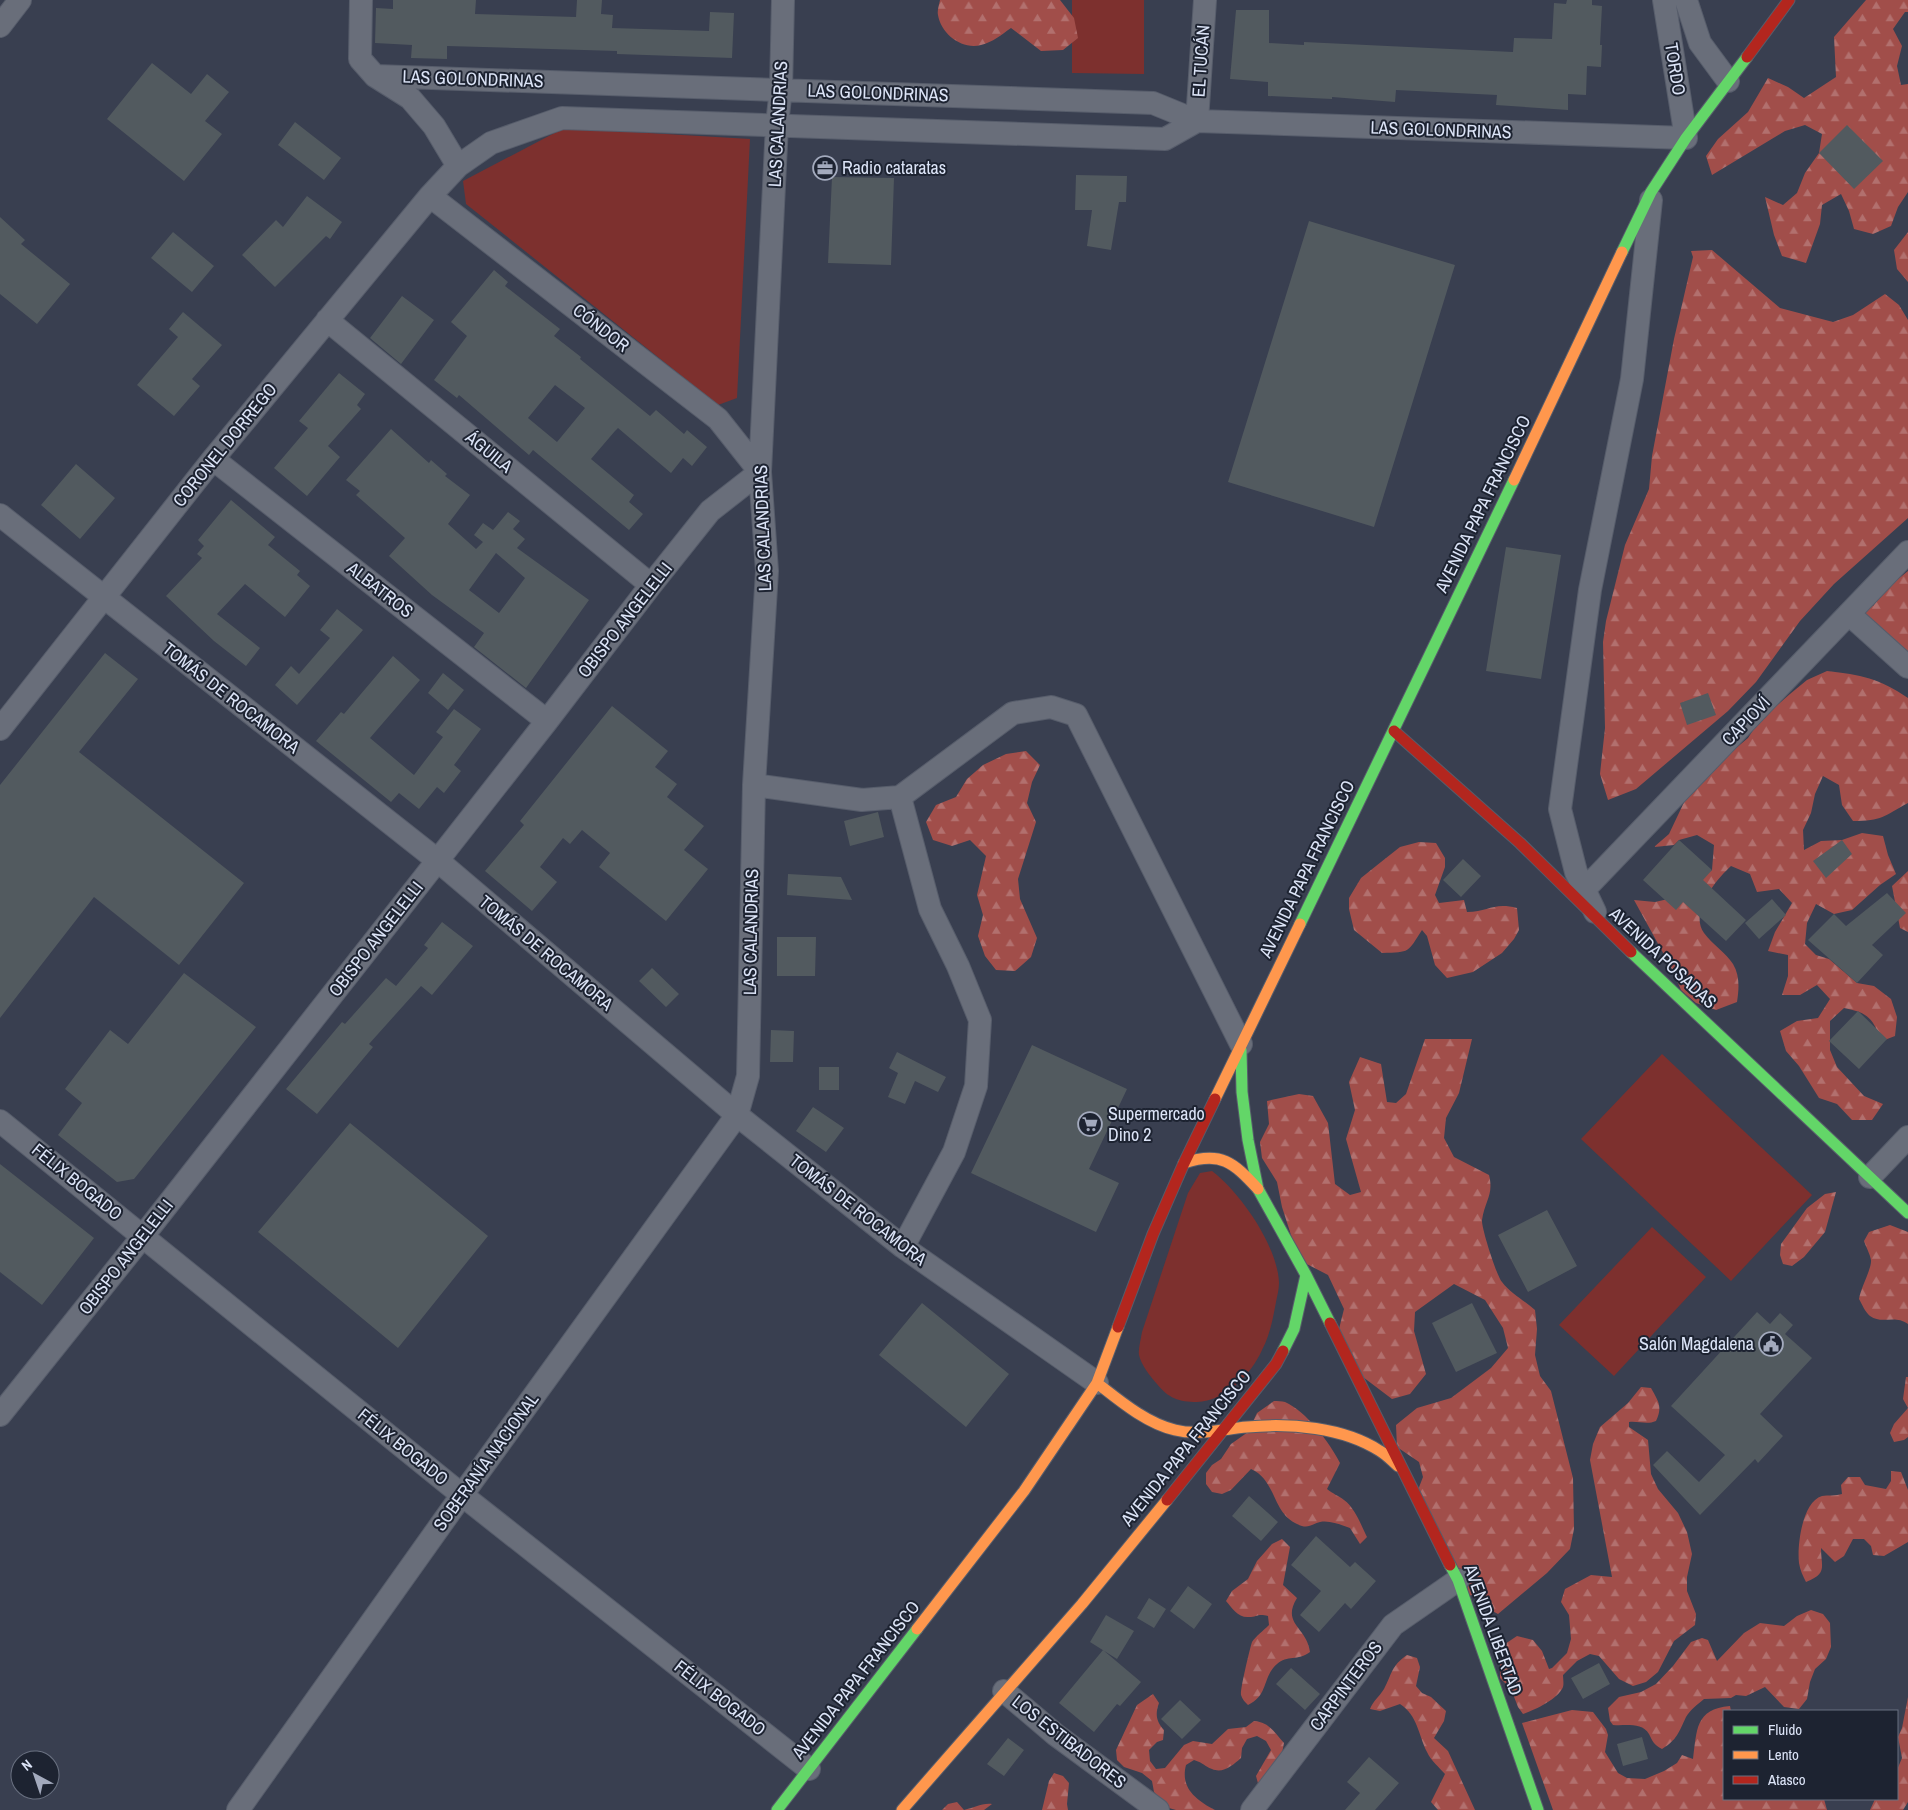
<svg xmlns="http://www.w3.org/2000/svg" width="1908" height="1810" font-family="'Archivo Narrow',sans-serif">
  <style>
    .green { fill: #7d302e }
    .forest { fill: url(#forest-firs) }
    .building { fill: #525a5f; fill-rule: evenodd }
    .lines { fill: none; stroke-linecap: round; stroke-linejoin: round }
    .street-casing { stroke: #575d6b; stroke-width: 24 }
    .fast-casing { stroke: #575d6b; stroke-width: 13 }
    .slow-casing { stroke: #575d6b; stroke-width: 13 }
    .jam-casing { stroke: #575d6b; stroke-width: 13 }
    .street { stroke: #696e7a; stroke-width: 22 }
    .fast { stroke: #63d668; stroke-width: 11 }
    .slow { stroke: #ff974d; stroke-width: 11 }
    .jam { stroke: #b3261e; stroke-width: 11 }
    .labels { text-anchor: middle; stroke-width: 4; stroke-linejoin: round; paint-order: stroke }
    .street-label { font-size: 18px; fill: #dce4f7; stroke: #1d2331 }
    .poi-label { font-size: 18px; fill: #dce4f7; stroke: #1d2331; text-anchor: start }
  </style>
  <defs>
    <pattern id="forest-firs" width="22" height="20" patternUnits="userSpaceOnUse" patternTransform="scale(1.25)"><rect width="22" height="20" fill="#a14e4a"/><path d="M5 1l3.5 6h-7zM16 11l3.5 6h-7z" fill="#b2706e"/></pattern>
  </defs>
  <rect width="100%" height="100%" fill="#393f50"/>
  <path class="green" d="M1072 0H1144V74L1072 73Z
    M564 128 750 139 737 398 718 405 466 204 463 181Z
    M1662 1054 1812 1195 1731 1281 1581 1139Z
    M1212 1171C1241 1193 1278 1247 1279 1283 1279 1290 1277 1296 1276 1302 1273 1318 1270 1335 1262 1350 1251 1375 1225 1401 1197 1402 1179 1402 1168 1398 1157 1384 1151 1377 1141 1365 1139 1355 1138 1349 1141 1339 1142 1332L1188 1193 1200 1173Z
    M1652 1227 1706 1277 1614 1376 1559 1325Z"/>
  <path class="forest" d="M940 0H1060L1074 18 1078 38 1063 50 1041 51 1011 28C1001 35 993 42 981 45 962 50 941 34 938 15 937 11 939 5 940 0Z
    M1866 0H1908V12H1905L1893 29 1902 46 1897 66 1901 85 1908 84V192L1898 207 1891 226 1873 234 1854 229 1849 211 1841 194 1822 205 1820 224 1806 263 1782 256 1774 235 1765 197 1783 205 1797 193 1805 173 1819 153 1822 134 1805 125 1785 131 1712 175 1706 156 1718 139 1748 112 1768 78 1788 87 1804 98 1836 77 1834 37Z
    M1908 232V282L1897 269 1894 250Z
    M1712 250 1780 308 1833 322 1853 315 1885 294 1899 305 1908 320V518L1834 584 1800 621 1756 682 1728 711 1636 789 1608 800 1600 774 1605 728 1603 642 1606 621 1625 545 1649 489 1652 456 1674 339 1693 257 1691 251Z
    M1908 571V660L1863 621 1865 605 1873 606 1887 588Z
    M1827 671C1861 675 1879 678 1908 698V803C1884 816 1882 821 1853 821L1842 805 1839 785 1823 776 1815 794 1811 813 1803 830 1804 850 1821 841 1842 840 1862 833 1883 836 1888 855 1896 874 1880 885 1852 910 1834 914 1816 904 1807 923 1805 944 1816 955 1829 959 1857 983 1874 986 1891 999 1897 1017 1895 1036 1882 1041C1872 1018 1869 1013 1844 1008L1830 1021V1050L1837 1067 1864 1096 1883 1104 1872 1120H1852L1837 1104 1819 1098 1799 1066 1786 1051 1780 1031 1797 1021 1818 1018 1830 999 1817 985 1800 995H1782L1788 976V955L1768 951 1775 932 1792 903 1779 889 1757 892 1750 874 1731 866C1716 880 1689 912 1704 933 1712 944 1726 953 1733 964 1740 976 1739 989 1737 1002L1716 1010 1696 1003 1681 990 1673 971 1634 900 1655 902 1677 897 1712 870 1714 845 1697 835 1679 840 1674 845 1654 847 1669 834 1687 796 1698 780 1748 738 1759 721 1790 694 1807 680Z
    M1026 751 1040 765 1032 782 1027 803 1036 822 1018 879 1020 899 1037 938 1031 957 1015 971 996 970 985 956 978 936 983 915 977 895 986 856 970 840 952 846 933 840 926 822 936 805 956 797 967 779 983 765 1006 754Z
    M1419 842 1436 843 1445 858V867L1435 895 1439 903 1464 900 1467 912C1489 912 1493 902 1517 908L1519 930 1514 939 1502 953 1473 972 1447 978 1435 965 1427 936 1422 930C1407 953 1411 952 1382 953L1354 930 1349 909V898L1361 878 1381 862 1400 847Z
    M1908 871V932L1900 928 1892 886Z
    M1425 1039H1472L1459 1093 1446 1118 1444 1138 1454 1157 1489 1175C1494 1195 1485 1200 1482 1220 1481 1227 1497 1277 1502 1282 1511 1294 1524 1300 1535 1310L1537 1329 1535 1355 1540 1376 1551 1391 1573 1478 1574 1529 1570 1549 1547 1573 1498 1614 1485 1607 1479 1593 1465 1597 1416 1495 1423 1477 1419 1462 1397 1447 1396 1425 1417 1408 1451 1398 1491 1368 1508 1348 1503 1328 1485 1300 1454 1284 1415 1312 1414 1331 1426 1374 1410 1394 1392 1399 1359 1374 1339 1329 1344 1309 1328 1275 1299 1260 1282 1207 1277 1182 1262 1158 1260 1142 1269 1124 1267 1101 1299 1094 1313 1096 1328 1123 1335 1184 1350 1195 1361 1192 1346 1139 1355 1110 1349 1082 1360 1057 1381 1064 1387 1102 1396 1103 1406 1094Z
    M1836 1192 1825 1232 1804 1257 1792 1266 1783 1264 1780 1255 1781 1244 1807 1208 1825 1194Z
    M1890 1225 1908 1232V1324C1894 1314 1883 1325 1870 1316 1865 1312 1862 1304 1859 1299 1861 1287 1872 1268 1871 1260 1870 1254 1866 1247 1864 1241L1869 1232Z
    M1906 1377H1908V1437L1904 1440 1894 1442 1890 1433 1894 1424 1908 1408 1903 1399Z
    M1641 1387 1651 1388C1658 1401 1663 1406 1656 1421 1647 1425 1639 1421 1629 1422V1427L1648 1440 1651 1474 1658 1489 1678 1513 1687 1532 1692 1554 1687 1577V1591L1696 1614 1695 1625 1674 1641 1658 1672 1646 1682 1633 1686 1619 1679 1599 1656 1590 1654 1577 1661 1563 1675C1563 1678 1564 1684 1563 1687 1558 1699 1535 1710 1523 1714L1518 1707 1511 1689 1500 1678V1661L1505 1644 1517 1636 1533 1640 1542 1651 1549 1669 1552 1668 1567 1653 1571 1639 1569 1615 1561 1602 1565 1589 1591 1575 1612 1577 1590 1460 1593 1444 1600 1427 1628 1403Z
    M1274 1401C1277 1401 1282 1401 1285 1402 1306 1411 1330 1443 1340 1463L1327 1489C1333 1494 1339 1496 1344 1500 1355 1508 1361 1525 1367 1537L1360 1544 1350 1528C1341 1525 1330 1520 1320 1522 1309 1525 1308 1530 1295 1523 1272 1511 1276 1480 1251 1469L1231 1490 1222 1494 1212 1492 1206 1484V1473L1212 1465 1221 1459 1231 1444 1248 1432 1257 1413Z
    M1891 1471 1901 1472 1908 1490V1542L1884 1556 1873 1555 1871 1546 1864 1539H1853L1844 1556 1835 1562 1821 1548C1821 1567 1828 1573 1806 1582 1803 1576 1800 1570 1799 1563 1797 1546 1802 1502 1822 1496 1828 1495 1836 1496 1842 1494L1841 1485 1848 1477H1860L1865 1485 1886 1489 1891 1481Z
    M1282 1539 1290 1547 1283 1585 1297 1598C1281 1624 1307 1627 1310 1652 1298 1661 1287 1655 1277 1664 1262 1677 1269 1695 1248 1705 1245 1702 1242 1699 1241 1695 1240 1690 1250 1648 1252 1642 1256 1636 1263 1631 1269 1625L1268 1616C1258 1613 1257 1617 1249 1617 1238 1618 1232 1608 1226 1601L1232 1591 1248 1579 1257 1561 1265 1552 1272 1544Z
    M1811 1610 1823 1614 1830 1623 1831 1647 1826 1659 1815 1669 1810 1682 1807 1699 1799 1709 1784 1707 1765 1687 1746 1696 1736 1695 1731 1698 1704 1699C1698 1704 1690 1710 1686 1717 1679 1732 1677 1740 1662 1749 1654 1745 1653 1742 1649 1734 1642 1722 1626 1726 1613 1725L1610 1721 1608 1708 1619 1697 1641 1692 1656 1684 1673 1666 1691 1642 1702 1638 1708 1640 1717 1661 1744 1633 1760 1623 1784 1626 1797 1616Z
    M1407 1655 1417 1658 1420 1667 1416 1686 1422 1693 1431 1697 1446 1711 1444 1721 1434 1738 1448 1751 1475 1810H1438L1431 1802 1445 1774C1439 1767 1431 1761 1427 1752 1418 1734 1418 1716 1400 1704L1380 1711 1370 1709C1373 1701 1379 1697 1384 1689 1392 1674 1391 1666 1407 1655Z
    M1153 1694 1159 1703C1155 1714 1156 1721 1164 1730L1163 1740 1157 1742 1149 1750 1150 1761 1156 1769 1165 1768 1184 1745 1193 1741 1212 1744 1228 1729 1246 1727 1254 1721C1269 1722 1274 1732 1284 1743L1282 1753 1259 1787 1256 1776 1271 1750 1266 1741 1257 1736 1247 1739 1242 1748 1241 1758C1233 1765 1223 1774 1212 1769 1204 1766 1204 1763 1194 1760L1186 1765C1180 1788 1196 1800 1215 1810H1176L1169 1808 1154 1792 1152 1781 1142 1773 1124 1767 1117 1760 1116 1750 1137 1705Z
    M1908 1697V1802L1903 1810H1870L1875 1799H1897V1770L1902 1758 1898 1737 1902 1728Z
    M1730 1706 1731 1711H1724V1799H1824L1827 1810H1553L1522 1723 1572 1710 1593 1712 1606 1729 1608 1735 1605 1752 1618 1773 1627 1778 1645 1779 1664 1771 1677 1763 1682 1755 1693 1759C1697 1730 1695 1709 1730 1706Z
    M1054 1773 1063 1776 1069 1783 1067 1804 1068 1810H1042L1049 1781Z
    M957 1802 964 1810C974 1808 981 1803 992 1804L984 1810H942L948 1804Z"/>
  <path class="building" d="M393 0H476L475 14 576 17 577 0H602L601 14 613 15 612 28 709 31 710 12 734 13 732 58 617 54V51L447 46V59L411 58 412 45 375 43 376 8 393 9Z
    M1567 0H1592V5L1602 6 1600 45H1602L1601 67 1587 66 1586 95 1568 94V110L1496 105 1497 95 1396 90 1395 102 1332 97V99L1268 96V82L1230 79 1236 10H1269V43L1304 45V42L1513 52 1514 38 1552 39 1554 3 1566 4Z
    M152 63 191 94 207 74 229 92 205 121 222 134 184 181 107 119Z
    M295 122 341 158 324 180 278 145Z
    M1847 125 1883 161 1854 189 1819 153Z
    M1076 175 1127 176 1126 202H1119L1111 250 1087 246 1092 210H1075Z
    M832 177 894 178 891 265 828 263Z
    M307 196 342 222 330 239 326 236 275 287 242 255 276 220 283 227Z
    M0 217 25 240 21 244 70 284 37 324 0 294Z
    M1309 221 1455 265 1374 527 1228 482Z
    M173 232 214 266 192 292 151 258Z
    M494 270 508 282 505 286 560 329 554 336 581 357 580 359 650 416 656 410 684 434 687 430 707 447 692 466 683 458 671 473 618 428 615 431 591 459 634 495 629 502 643 514 629 530 533 450 529 455 459 395 457 398 434 380 467 336 451 322ZM555 385 585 408 557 442 528 418Z
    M402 296 434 320 401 364 370 338Z
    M183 312 222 345 192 379 200 386 174 416 137 385 178 337 169 329Z
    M339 373 365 394 357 405 361 409 328 446 340 457 307 496 274 468 308 428 299 421Z
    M391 429 429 463 431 460 447 474 445 476 470 495 448 524 476 549 483 542 474 535 483 523 493 530 508 512 520 521 513 529 525 539 517 548 589 600 526 688 474 647 484 633 432 595 389 556 405 538 356 495 360 491 346 480ZM496 553 525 578 499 613 469 590Z
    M76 464 115 498 80 539 41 505Z
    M231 500 275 537 268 545 300 571 297 575 310 586 285 617 245 584 217 614 260 648 246 666 214 641 166 596 202 558 197 554 204 546 198 540Z
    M1506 547 1561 555 1541 679 1486 671Z
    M337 609 363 630 297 705 275 685 291 666 299 674 330 638 320 630Z
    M105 653 138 679 79 752 244 883 179 965 94 897 0 1018V785Z
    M393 656 420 680 370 738 414 775 443 737 436 732 454 709 481 729 454 765 461 771 444 793 437 787 419 809 399 793 391 802 316 741 341 712 344 714Z
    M443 673 464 690 448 710 428 693Z
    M1708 693 1716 715 1687 725 1680 703Z
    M612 706 668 751 655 767 677 784 667 797 704 826 684 850 708 869 666 921 599 867 610 853 582 830 570 844 563 838 540 867 557 882 532 911 485 871 524 825 520 821Z
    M878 812 884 837 850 846 844 821Z
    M1679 840 1712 870 1703 880 1746 920 1726 941 1683 902 1676 910 1643 880Z
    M1842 840 1852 854 1826 878 1813 861Z
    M1463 859 1481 876 1461 897 1443 880Z
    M788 874 841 877 852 900 787 895Z
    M1887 893 1906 913 1872 945 1883 955 1857 983 1808 940 1834 914 1846 926Z
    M1772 899 1786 915 1759 939 1745 923Z
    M442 922 473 946 432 995 421 986 369 1044 373 1047 317 1114 286 1089 342 1022 345 1024 386 978 396 986 428 948 424 945Z
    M777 937H816L815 976H777Z
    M652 968 679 994 666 1007 639 981Z
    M184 973 256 1027 134 1179 117 1182 58 1135 82 1103 65 1089 110 1030 128 1044Z
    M1858 1011 1887 1039 1859 1069 1829 1041Z
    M771 1030 794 1031 793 1062H770Z
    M1032 1045 1127 1089 1089 1169 1119 1183 1096 1232 971 1173Z
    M897 1052 946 1077 938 1092 915 1081 905 1104 888 1097 898 1073 889 1068Z
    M819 1067H839V1090H819Z
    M813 1107 844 1128 826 1152 796 1131Z
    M350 1123 488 1236 398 1348 258 1232Z
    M0 1164 94 1238 42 1305 0 1272Z
    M1547 1210 1577 1266 1528 1292 1498 1235Z
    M922 1303 1009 1374 966 1427 879 1355Z
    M1472 1303 1497 1353 1456 1372 1432 1323Z
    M1757 1312 1770 1324 1780 1313 1793 1325 1785 1334 1812 1358 1760 1414 1783 1436 1758 1463 1755 1459 1700 1515 1653 1465 1667 1451 1699 1482 1725 1455 1671 1406Z
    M1249 1496 1278 1522 1261 1541 1232 1516Z
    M1316 1536 1350 1567 1355 1562 1376 1581 1351 1609 1345 1603 1319 1632 1300 1615 1321 1591 1291 1565Z
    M1188 1586 1212 1604 1194 1629 1170 1611Z
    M1149 1598 1166 1609 1154 1628 1137 1618Z
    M1106 1615 1134 1631 1117 1659 1090 1642Z
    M1103 1650 1141 1682 1120 1706 1117 1704 1094 1732 1059 1703Z
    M1599 1663 1610 1684 1583 1699 1571 1678Z
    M1291 1668 1320 1694 1305 1710 1276 1684Z
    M1180 1700 1201 1720 1182 1739 1161 1719Z
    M1642 1737 1648 1759 1623 1766 1617 1744Z
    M1008 1738 1024 1750 1004 1776 987 1764Z
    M1369 1757 1399 1783 1375 1810H1345L1360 1793 1347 1782Z"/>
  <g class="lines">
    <g class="street-casing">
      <path id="street" d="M361 0 360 59 375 76 410 98 434 126 458 166
        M1686 0 1700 43 1728 81
        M0 26 20 0
        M375 76 1153 103 1197 121 1686 138 1664 0
        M1197 121 1205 0
        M327 320 651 585
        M213 459 547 721
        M0 515 437 860 737 1115 903 1247 1097 1383
        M1849 614 1908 667
        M0 729 213 459 430 196 458 166 491 143 562 118 1165 139 1197 121
        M754 785 862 800 900 797 1013 713 1051 707 1076 715 1241 1044
        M900 797 930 909 958 966 980 1020 976 1086 954 1152 903 1247
        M1584 890 1908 552
        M1595 912 1576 872 1560 809 1590 590 1632 379 1651 200
        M0 1121 462 1495 809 1769
        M1870 1177 1908 1137
        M0 1415 143 1236 547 721 651 585 710 511 760 472 718 419 430 196
        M1004 1691 1056 1735 1158 1810
        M238 1810 462 1495 737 1115 748 1076 754 785 767 571 760 472 777 124 781 89 783 0
        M1252 1810 1393 1625 1458 1580"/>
    </g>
    <g class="fast-casing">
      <path id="fast" d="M1622 252 1651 192 1686 138 1747 57
        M1300 924 1514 480
        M1631 952 1908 1213
        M1241 1050 1242 1092 1248 1140 1258 1189 1306 1275 1330 1323
        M1283 1351 1294 1329 1306 1275
        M1450 1565 1458 1580 1538 1810
        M777 1810 917 1629"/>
    </g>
    <g class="slow-casing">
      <path id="slow" d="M1514 480 1622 252
        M1215 1099 1300 924
        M1184 1163C1221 1151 1233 1162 1258 1189
        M1097 1383C1120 1401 1146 1423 1175 1430 1199 1436 1223 1429 1247 1427 1290 1423 1343 1427 1380 1451 1387 1455 1392 1461 1398 1466
        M917 1629 1024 1491 1097 1383 1118 1327
        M902 1810 1082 1604 1167 1500"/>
    </g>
    <g class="jam-casing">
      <path id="jam" d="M1747 57 1789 0
        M1394 731 1520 843 1631 952
        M1330 1323 1450 1565
        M1118 1327 1153 1234 1184 1163 1215 1099
        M1167 1500 1276 1364 1283 1351"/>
    </g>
    <use href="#street" class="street"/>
    <use href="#fast" class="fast"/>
    <use href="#slow" class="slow"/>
    <use href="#jam" class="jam"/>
  </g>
  <defs>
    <g id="office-ring" transform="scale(1.25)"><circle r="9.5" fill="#1d2331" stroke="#a3aabd" stroke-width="1.5"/><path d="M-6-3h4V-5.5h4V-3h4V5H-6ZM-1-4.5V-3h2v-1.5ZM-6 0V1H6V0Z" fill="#a3aabd"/></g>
    <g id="supermarket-ring" transform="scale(1.25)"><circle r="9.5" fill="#1d2331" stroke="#a3aabd" stroke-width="1.5"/><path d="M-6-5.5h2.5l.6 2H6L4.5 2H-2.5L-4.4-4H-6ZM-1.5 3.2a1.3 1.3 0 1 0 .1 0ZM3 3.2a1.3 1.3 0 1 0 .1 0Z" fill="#a3aabd"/></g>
    <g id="civic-ring" transform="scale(1.25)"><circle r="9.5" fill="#1d2331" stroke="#a3aabd" stroke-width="1.5"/><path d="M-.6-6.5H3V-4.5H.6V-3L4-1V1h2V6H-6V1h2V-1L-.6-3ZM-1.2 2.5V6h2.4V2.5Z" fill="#a3aabd"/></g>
  </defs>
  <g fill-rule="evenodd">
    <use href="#office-ring" x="825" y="168"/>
    <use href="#supermarket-ring" x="1090" y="1124"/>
    <use href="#civic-ring" x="1771" y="1344"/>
  </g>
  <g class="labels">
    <g class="street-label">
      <text transform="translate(1201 61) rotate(-86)" y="6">EL TUCÁN</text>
      <text transform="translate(1675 69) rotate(81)" y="6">TORDO</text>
      <text transform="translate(473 79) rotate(2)" y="6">LAS GOLONDRINAS</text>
      <text transform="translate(878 93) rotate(2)" y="6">LAS GOLONDRINAS</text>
      <text transform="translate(778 124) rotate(-87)" y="6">LAS CALANDRIAS</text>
      <text transform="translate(1441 130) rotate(2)" y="6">LAS GOLONDRINAS</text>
      <text transform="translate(601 328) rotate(38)" y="6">CÓNDOR</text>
      <text transform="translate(225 445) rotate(-51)" y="6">CORONEL DORREGO</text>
      <text transform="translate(489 452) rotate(39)" y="6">ÁGUILA</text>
      <text transform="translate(1483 504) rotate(-64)" y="6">AVENIDA PAPA FRANCISCO</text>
      <text transform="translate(763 528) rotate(-92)" y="6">LAS CALANDRIAS</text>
      <text transform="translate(380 590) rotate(38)" y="6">ALBATROS</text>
      <text transform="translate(625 620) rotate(-52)" y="6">OBISPO ANGELELLI</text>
      <text transform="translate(231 698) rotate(38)" y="6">TOMÁS DE ROCAMORA</text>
      <text transform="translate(1746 721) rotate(-46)" y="6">CAPIOVÍ</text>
      <text transform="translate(1307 869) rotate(-64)" y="6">AVENIDA PAPA FRANCISCO</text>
      <text transform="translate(751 932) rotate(-89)" y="6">LAS CALANDRIAS</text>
      <text transform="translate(376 939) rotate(-52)" y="6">OBISPO ANGELELLI</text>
      <text transform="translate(546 953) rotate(40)" y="6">TOMÁS DE ROCAMORA</text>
      <text transform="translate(1663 958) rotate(43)" y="6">AVENIDA POSADAS</text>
      <text transform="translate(77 1182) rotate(39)" y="6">FÉLIX BOGADO</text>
      <text transform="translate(858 1210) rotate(38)" y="6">TOMÁS DE ROCAMORA</text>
      <text transform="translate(126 1257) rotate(-52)" y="6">OBISPO ANGELELLI</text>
      <text transform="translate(403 1447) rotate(39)" y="6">FÉLIX BOGADO</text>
      <text transform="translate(1186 1448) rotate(-51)" y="6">AVENIDA PAPA FRANCISCO</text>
      <text transform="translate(486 1462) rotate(-54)" y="6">SOBERANÍA NACIONAL</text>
      <text transform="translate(1493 1630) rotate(70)" y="6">AVENIDA LIBERTAD</text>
      <text transform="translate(856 1680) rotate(-52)" y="6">AVENIDA PAPA FRANCISCO</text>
      <text transform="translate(1346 1686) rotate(-53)" y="6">CARPINTEROS</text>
      <text transform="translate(720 1698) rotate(38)" y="6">FÉLIX BOGADO</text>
      <text transform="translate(1069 1742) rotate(38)" y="6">LOS ESTIBADORES</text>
    </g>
    <g class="poi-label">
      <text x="842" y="174">Radio cataratas</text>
      <text x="1108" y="1120">Supermercado<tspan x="1108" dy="21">Dino 2</tspan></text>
      <text x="1754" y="1350" text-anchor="end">Salón Magdalena</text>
    </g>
  </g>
  <rect x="1723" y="1710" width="175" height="90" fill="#1d2331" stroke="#697080"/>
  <rect x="1733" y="1726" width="25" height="8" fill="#63d668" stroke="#697080"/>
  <text x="1768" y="1735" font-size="15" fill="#dce4f7">Fluido</text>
  <rect x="1733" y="1751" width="25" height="8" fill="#ff974d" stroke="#697080"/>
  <text x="1768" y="1760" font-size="15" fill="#dce4f7">Lento</text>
  <rect x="1733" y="1776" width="25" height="8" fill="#b3261e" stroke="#697080"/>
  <text x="1768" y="1785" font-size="15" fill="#dce4f7">Atasco</text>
  <g transform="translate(35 1775) rotate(320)"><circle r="24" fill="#1d2331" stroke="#697080"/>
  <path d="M0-4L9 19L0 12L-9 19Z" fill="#a3aabd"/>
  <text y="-8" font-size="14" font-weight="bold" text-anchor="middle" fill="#dce4f7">N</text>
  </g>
</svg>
